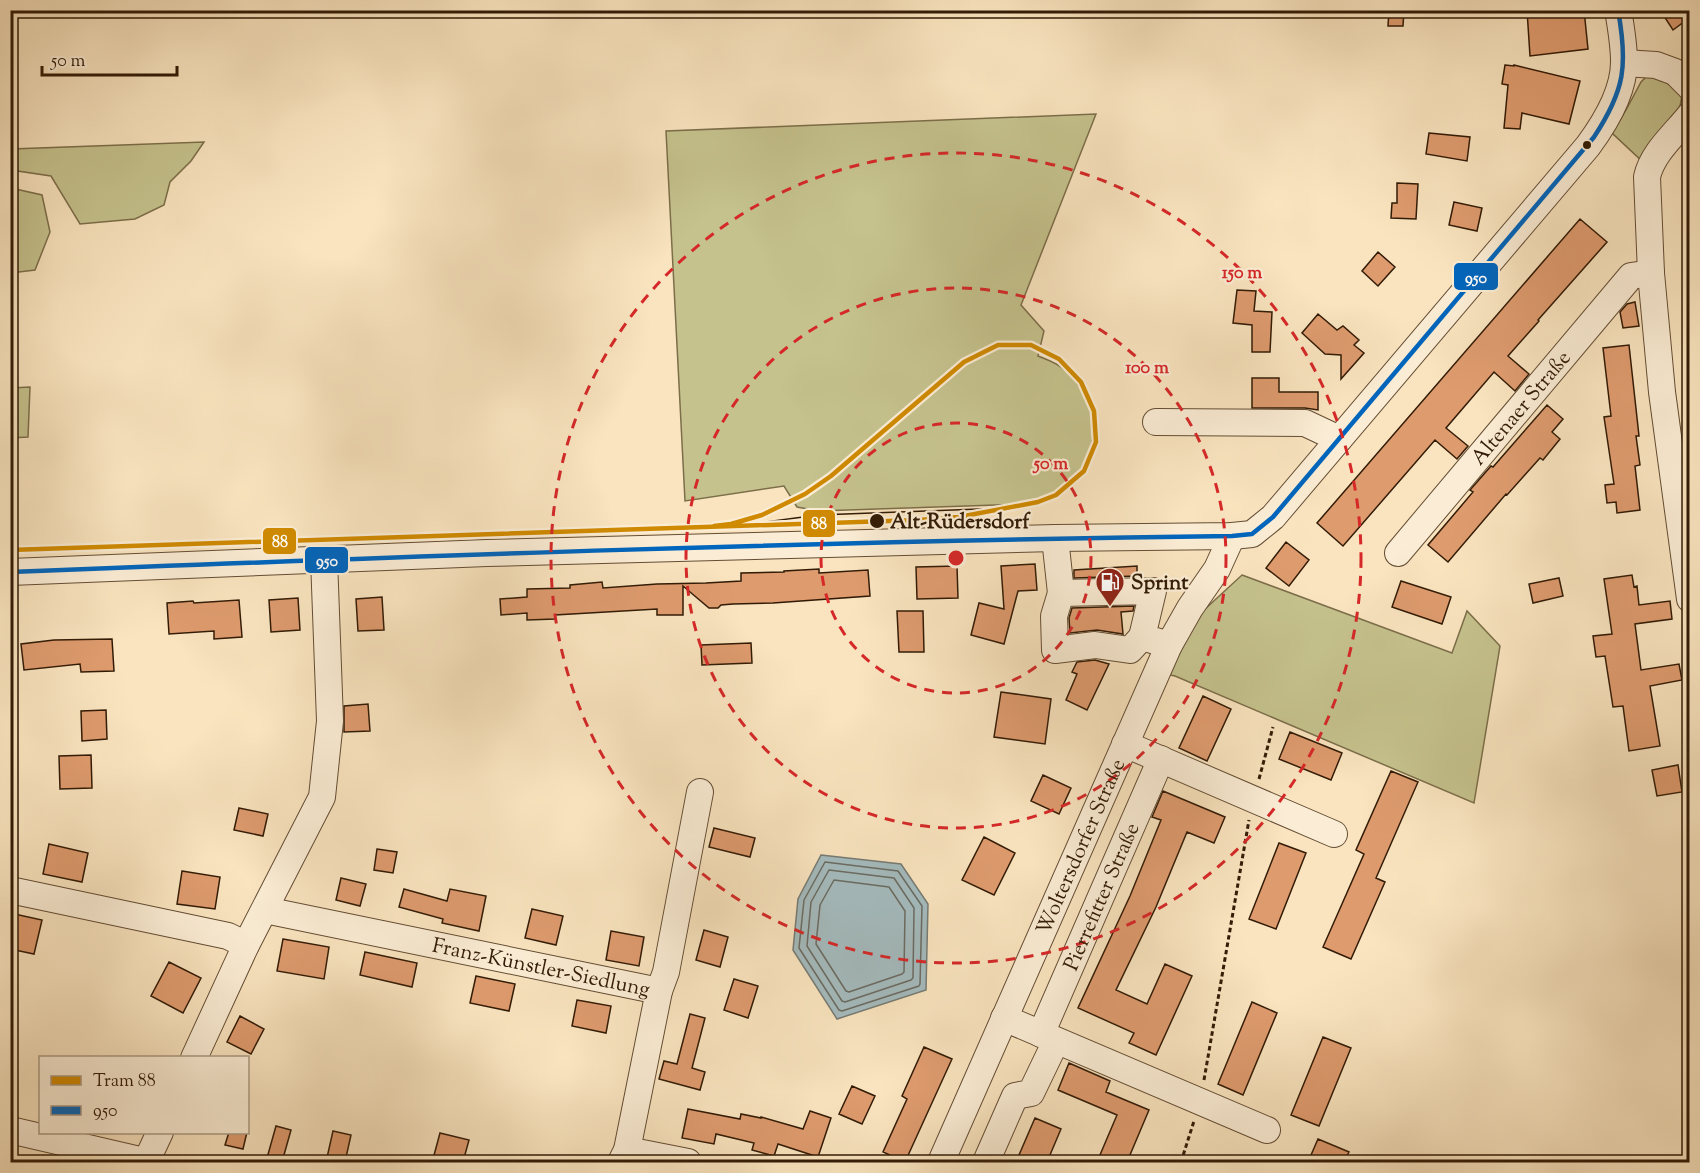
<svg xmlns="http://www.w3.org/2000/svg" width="1700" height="1173" font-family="'Sorts Mill Goudy',serif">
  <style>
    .green { fill: #c5c28d; stroke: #7c6e4a; stroke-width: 1.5 }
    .water { fill: #a4bbbe; stroke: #767b74; stroke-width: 1.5 }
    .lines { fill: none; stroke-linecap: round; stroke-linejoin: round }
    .shore { stroke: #6b6b62; stroke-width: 1.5 }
    .building { fill: #de9b6e; stroke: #321b06; stroke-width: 1.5 }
    .minor-casing { stroke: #644d34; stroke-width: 28 }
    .path { stroke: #321b06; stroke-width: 3; stroke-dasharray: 4.5 3; stroke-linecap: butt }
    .minor { stroke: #fbedd5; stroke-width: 26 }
    .tram { stroke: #321b06; stroke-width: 1.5 }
    .bus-1-casing { stroke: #fbedd5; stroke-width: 9 }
    .bus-1 { stroke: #0065bd; stroke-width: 4.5 }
    .tram-1-casing { stroke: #fbedd5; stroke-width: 9 }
    .tram-1 { stroke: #d08a01; stroke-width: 4.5 }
    .ring { fill: none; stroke: #d62828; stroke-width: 3; stroke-dasharray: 10 8 }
    .bus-dot { fill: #321b06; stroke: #fbedd5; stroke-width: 2 }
    .labels { text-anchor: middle; stroke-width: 4.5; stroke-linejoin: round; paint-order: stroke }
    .street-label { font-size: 21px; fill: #321b06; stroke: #fbedd5 }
    .stop-label { font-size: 21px; font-weight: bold; fill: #321b06; stroke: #fbedd5; text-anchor: start }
    .poi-label { font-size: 21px; font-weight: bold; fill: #321b06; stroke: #fbedd5; text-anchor: start }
    .centre { fill: #d62828; stroke: #fbedd5; stroke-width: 3 }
    .ring-label { font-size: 18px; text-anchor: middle; font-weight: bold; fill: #d62828; stroke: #fbedd5; stroke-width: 4.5; stroke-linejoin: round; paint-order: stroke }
    .line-badge { stroke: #fbedd5; stroke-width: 2 }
    .badge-label { font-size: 16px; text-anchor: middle; font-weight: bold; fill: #fff }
  </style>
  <rect width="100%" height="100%" fill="#f9e4bf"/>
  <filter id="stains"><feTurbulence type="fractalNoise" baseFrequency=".00333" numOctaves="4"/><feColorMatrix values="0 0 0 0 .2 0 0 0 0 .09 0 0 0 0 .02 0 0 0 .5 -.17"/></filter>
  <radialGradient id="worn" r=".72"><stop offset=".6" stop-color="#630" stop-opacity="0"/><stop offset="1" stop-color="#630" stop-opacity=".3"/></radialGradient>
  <path class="green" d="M1659 76 1669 82 1682 96 1680 106 1643 162 1612 133 1626 110 1641 82 1646 77Z
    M1096 114 1021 305 1044 331 1038 356C1048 360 1058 363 1066 371 1100 401 1103 454 1068 484 1055 496 1038 500 1022 504L819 511 797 507 784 486 685 501 666 131Z
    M204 142 191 161 170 182 164 205 135 219 80 224 51 176 11 170V149Z
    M11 188 42 195 50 232 35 270 11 273Z
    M30 387 28 437 11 438V388Z
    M1242 575 1452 653 1467 611 1500 646 1474 803 1175 676 1165 674 1191 622Z"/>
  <path class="water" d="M821 855 901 864 928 904 926 990 837 1019 793 950 798 899Z"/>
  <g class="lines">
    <path class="shore" d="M825 862 898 871 922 906 920 984 919 986 842 1011 839 1010 799 948 804 900Z
      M829 870 894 878 914 908 913 978 911 980 845 1002 842 1001 807 946 811 902Z
      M834 880 889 887 905 911 904 972 902 974 849 992 846 991 816 944 820 905Z"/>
  </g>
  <path class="building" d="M1389 10H1404L1403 26H1388Z
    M1527 10H1584L1588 49 1530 56Z
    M1660 10H1689V18L1673 30Z
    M1505 65 1514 66V65L1580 81 1569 124 1522 113 1520 129 1504 128 1508 85 1502 84Z
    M1429 133 1470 137 1467 161 1426 154Z
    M1397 183 1418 184 1416 219 1391 218 1392 203H1397Z
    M1454 202 1482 208 1477 231 1449 225Z
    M1580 219 1607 242 1538 320 1539 321 1508 356 1529 374 1515 391 1494 372 1446 428 1468 446 1457 459 1435 440 1343 546 1317 523Z
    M1378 252 1395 267 1378 286 1362 271Z
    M1237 290 1256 291 1254 311 1272 312 1270 352H1252V325L1233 323Z
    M1635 302 1639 326 1623 328 1620 312 1627 304Z
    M1318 314 1337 330 1343 326 1359 340 1354 345 1364 353 1341 379V355L1325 354 1302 333Z
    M1629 345 1639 436H1636L1640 465 1635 466 1640 510 1617 513 1616 502 1607 503 1605 485 1614 484 1604 417 1611 416 1603 348Z
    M1252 378H1279V392H1318V410L1305 408H1252Z
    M1547 405 1563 419 1552 432 1560 439 1543 460 1540 458 1507 495 1506 494 1448 562 1428 545 1473 492 1470 490 1491 466 1493 467Z
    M1286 542 1309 560 1289 586 1266 568Z
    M1035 564 1037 590 1018 591 1004 644 971 635 979 603 1004 609 1001 566Z
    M957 566 958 598 917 599 916 567Z
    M1137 566V576L1074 578V570Z
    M819 569V573L868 570 870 596 773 603 733 604 721 605 718 608H709L683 586V615H657V609L555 615V619L527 620V613L501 615 500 599 527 597V589L570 588V585L602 582 603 588 657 584 706 583 741 581V573L784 572V571Z
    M1632 575 1634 587 1637 586 1639 605 1670 601 1672 619 1635 624 1641 670 1679 664 1682 680 1650 686 1660 746 1629 751 1623 706 1613 707 1605 656 1596 657 1593 636 1612 634 1604 579Z
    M1559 578 1563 596 1533 603 1529 584Z
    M1401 581 1451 597 1442 624 1392 607Z
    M382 597 384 630 358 631 356 599Z
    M298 598 300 630 271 632 269 600Z
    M239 600 242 637 214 639V631L169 634 167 603 193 601 194 603Z
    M1134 606 1133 611 1121 612 1123 634 1097 630 1070 633 1069 618 1072 608Z
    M897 611H923L924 652H899Z
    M112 639 114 671 81 672 80 664 24 670 21 644 54 640Z
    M751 643 752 663 702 665 701 645Z
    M1095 660 1109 664 1087 710 1066 700 1077 674 1072 672 1077 662Z
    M1001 692 1051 699 1045 744 994 737Z
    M1203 696 1231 709 1207 761 1179 748Z
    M368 704 370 731 344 732V706Z
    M106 710 107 739 82 741 81 711Z
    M1290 732 1342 753 1331 780 1279 759Z
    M91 755 92 788 60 789 59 756Z
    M1678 765 1682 792 1657 796 1652 770Z
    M1391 771 1418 782 1376 878 1385 882 1351 959 1323 947 1364 854 1356 850Z
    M1043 775 1071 788 1059 814 1031 801Z
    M1163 791 1225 817 1214 843 1187 832 1156 907 1116 990 1147 1004 1165 964 1192 976 1156 1055 1129 1043 1134 1033 1078 1008 1130 896 1161 820 1152 817Z
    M239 808 268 814 263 836 234 830Z
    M714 828 755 838 750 857 709 847Z
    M984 837 1015 853 994 895 962 880Z
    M1279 843 1306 853 1276 929 1249 919Z
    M49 844 88 853 82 882 43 874Z
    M377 849 397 852 393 873 374 870Z
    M182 871 220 877 215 909 177 904Z
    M341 878 366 884 360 906 336 900Z
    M404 889 447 901 450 889 486 896 479 931 442 923 443 919 399 907Z
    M532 909 563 916 556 945 525 938Z
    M10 913 42 920 34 954 10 949Z
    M704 930 728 937 720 967 696 960Z
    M611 931 644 937 639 966 606 960Z
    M283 939 329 947 324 979 277 971Z
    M365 952 417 963 412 987 360 975Z
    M169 962 201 978 183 1013 151 996Z
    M476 976 515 984 509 1011 470 1003Z
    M734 979 758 986 748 1018 724 1010Z
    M577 1000 611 1006 606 1033 572 1026Z
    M1252 1002 1277 1013 1243 1095 1218 1084Z
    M690 1014 705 1018 692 1068 705 1072 700 1090 659 1079 664 1061 677 1064Z
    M240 1016 264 1029 251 1054 227 1042Z
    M1323 1037 1351 1048 1319 1126 1291 1115Z
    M924 1047 952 1059 905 1162 883 1152 907 1099 902 1096Z
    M1069 1063 1110 1081 1106 1092 1149 1110 1127 1162H1097L1117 1115 1058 1090Z
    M852 1086 875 1096 862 1124 839 1114Z
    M688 1109 740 1119 741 1114 761 1118V1117L803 1129 810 1111 831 1118 818 1157 778 1144 774 1156 752 1150 754 1143 716 1134 714 1144 682 1138Z
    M1035 1118 1061 1129 1047 1162H1016Z
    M276 1126 291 1130 282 1162 267 1158Z
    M333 1131 351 1135 345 1162H326Z
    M229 1132H247L243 1149 225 1145Z
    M440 1133 469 1140 463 1162H447L433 1159Z
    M1318 1139 1349 1152 1344 1162H1308Z"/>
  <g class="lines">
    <g class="minor-casing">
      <g id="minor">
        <path d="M1624 63 1656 65 1675 72 1690 87"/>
        <path d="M1690 115C1675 134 1652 153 1647 177L1651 273 1662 392 1690 599"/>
        <path d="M1156 422 1305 423 1339 439"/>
        <path d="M1055 538 1061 593 1153 591 1142 637 1169 645"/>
        <path id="s1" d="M1398 553 1631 276 1651 273"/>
        <path d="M10 572 487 553 1055 538 1232 536 1252 534 1273 517 1588 146C1605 123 1624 92 1624 62 1624 45 1621 27 1618 10"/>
        <path d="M1061 593 1054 616 1055 650 1095 645 1130 650 1142 637"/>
        <path d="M1125 744 1334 834"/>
        <path d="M10 890 228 936 246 945"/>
        <path id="s2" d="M265 910 659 991"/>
        <path d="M1004 1018 1267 1130"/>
        <path id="s3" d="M1041 1034 1161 759"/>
        <path d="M194 1058 246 945 322 797 330 721 324 559"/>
        <path d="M10 1130 148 1162"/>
        <path d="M627 1150 688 1162"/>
        <path d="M146 1162 160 1132"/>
        <path d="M621 1162 627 1150 659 991 666 972 700 792"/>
        <path id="s4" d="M941 1162 1169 645 1190 608 1217 569 1232 536"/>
        <path d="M986 1162 1015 1096 1031 1093 1056 1041"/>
      </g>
    </g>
    <path class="path" d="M1259 779 1273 727
      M1204 1080 1249 820
      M1181 1162 1194 1121"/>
    <use href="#minor" class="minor"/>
    <path class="tram" d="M750 524 818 515 1007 508"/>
    <g class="bus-1-casing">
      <path id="bus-1" d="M10 572C418 556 825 541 1232 536L1252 534 1273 517 1594 137C1625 90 1628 65 1618 10"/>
    </g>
    <use href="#bus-1" class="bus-1"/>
    <g class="tram-1-casing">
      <path id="tram-1" d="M10 550 918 520 959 517 1038 502 1056 495 1084 471 1096 442 1094 411 1081 382 1059 359 1031 345H998L964 362 831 476 805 494 762 515 731 524 714 526"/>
    </g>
    <use href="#tram-1" class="tram-1"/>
  </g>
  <g class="ring">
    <circle cx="956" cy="558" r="135"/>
    <circle cx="956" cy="558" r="270"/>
    <circle cx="956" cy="558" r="405"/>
  </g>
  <defs>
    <g id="fuel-pin" transform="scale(1.5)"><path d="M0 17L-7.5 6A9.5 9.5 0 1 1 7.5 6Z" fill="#8f2418" stroke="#fbedd5"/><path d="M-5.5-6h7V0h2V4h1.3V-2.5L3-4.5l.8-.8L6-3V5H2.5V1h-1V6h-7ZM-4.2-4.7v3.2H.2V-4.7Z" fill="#fff"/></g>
  </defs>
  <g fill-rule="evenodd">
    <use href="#fuel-pin" x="1110" y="582"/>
  </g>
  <g class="bus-dot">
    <circle cx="1587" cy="145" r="5"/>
    <circle cx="877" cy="521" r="8"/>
  </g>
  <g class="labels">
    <g class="street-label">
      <text dy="7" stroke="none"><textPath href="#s1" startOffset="190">Altenaer Straße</textPath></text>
      <text dy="7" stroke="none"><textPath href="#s4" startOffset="345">Woltersdorfer Straße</textPath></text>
      <text dy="7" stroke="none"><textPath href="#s3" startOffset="150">Pierrefitter Straße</textPath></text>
      <text dy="7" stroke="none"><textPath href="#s2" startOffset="282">Franz-Künstler-Siedlung</textPath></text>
    </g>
    <g class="stop-label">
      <text x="890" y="528">Alt-Rüdersdorf</text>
    </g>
    <g class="poi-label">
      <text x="1131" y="589">Sprint</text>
    </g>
  </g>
  <circle cx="956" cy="558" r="9" class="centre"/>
  <g class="ring-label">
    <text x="1242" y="278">150 m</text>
    <text x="1147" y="373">100 m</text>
    <text x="1051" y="469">50 m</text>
  </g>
  <g class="line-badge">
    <rect x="1453" y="262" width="46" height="29" rx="6" fill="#0065bd"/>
    <rect x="802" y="509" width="34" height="29" rx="6" fill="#d08a01"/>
    <rect x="262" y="527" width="35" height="28" rx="6" fill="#d08a01"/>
    <rect x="304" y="546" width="45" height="28" rx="6" fill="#0065bd"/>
  </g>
  <g class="badge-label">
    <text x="1476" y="283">950</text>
    <text x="819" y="529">88</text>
    <text x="280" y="547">88</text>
    <text x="327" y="566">950</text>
  </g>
  <rect width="1700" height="1173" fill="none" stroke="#f9e4bf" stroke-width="36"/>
  <rect x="12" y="12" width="1676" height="1149" fill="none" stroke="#321b06" stroke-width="3"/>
  <rect x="18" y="18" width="1664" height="1137" fill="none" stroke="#321b06" stroke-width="1.5"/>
  <rect x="39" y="1056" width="210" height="78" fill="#fbedd5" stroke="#ab9982" stroke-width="1.5"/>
  <rect x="51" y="1076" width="30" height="9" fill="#d08a01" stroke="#ab9982" stroke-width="1.5"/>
  <text x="93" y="1086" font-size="18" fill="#321b06">Tram 88</text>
  <rect x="51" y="1106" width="30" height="9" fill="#0065bd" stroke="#ab9982" stroke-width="1.5"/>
  <text x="93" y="1116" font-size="18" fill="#321b06">950</text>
  <path d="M42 66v9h135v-9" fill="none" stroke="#321b06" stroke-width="3"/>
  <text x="51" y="66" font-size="18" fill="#321b06" stroke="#fbedd5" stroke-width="4.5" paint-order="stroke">50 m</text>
  <rect width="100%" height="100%" filter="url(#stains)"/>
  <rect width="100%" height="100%" fill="url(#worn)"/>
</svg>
